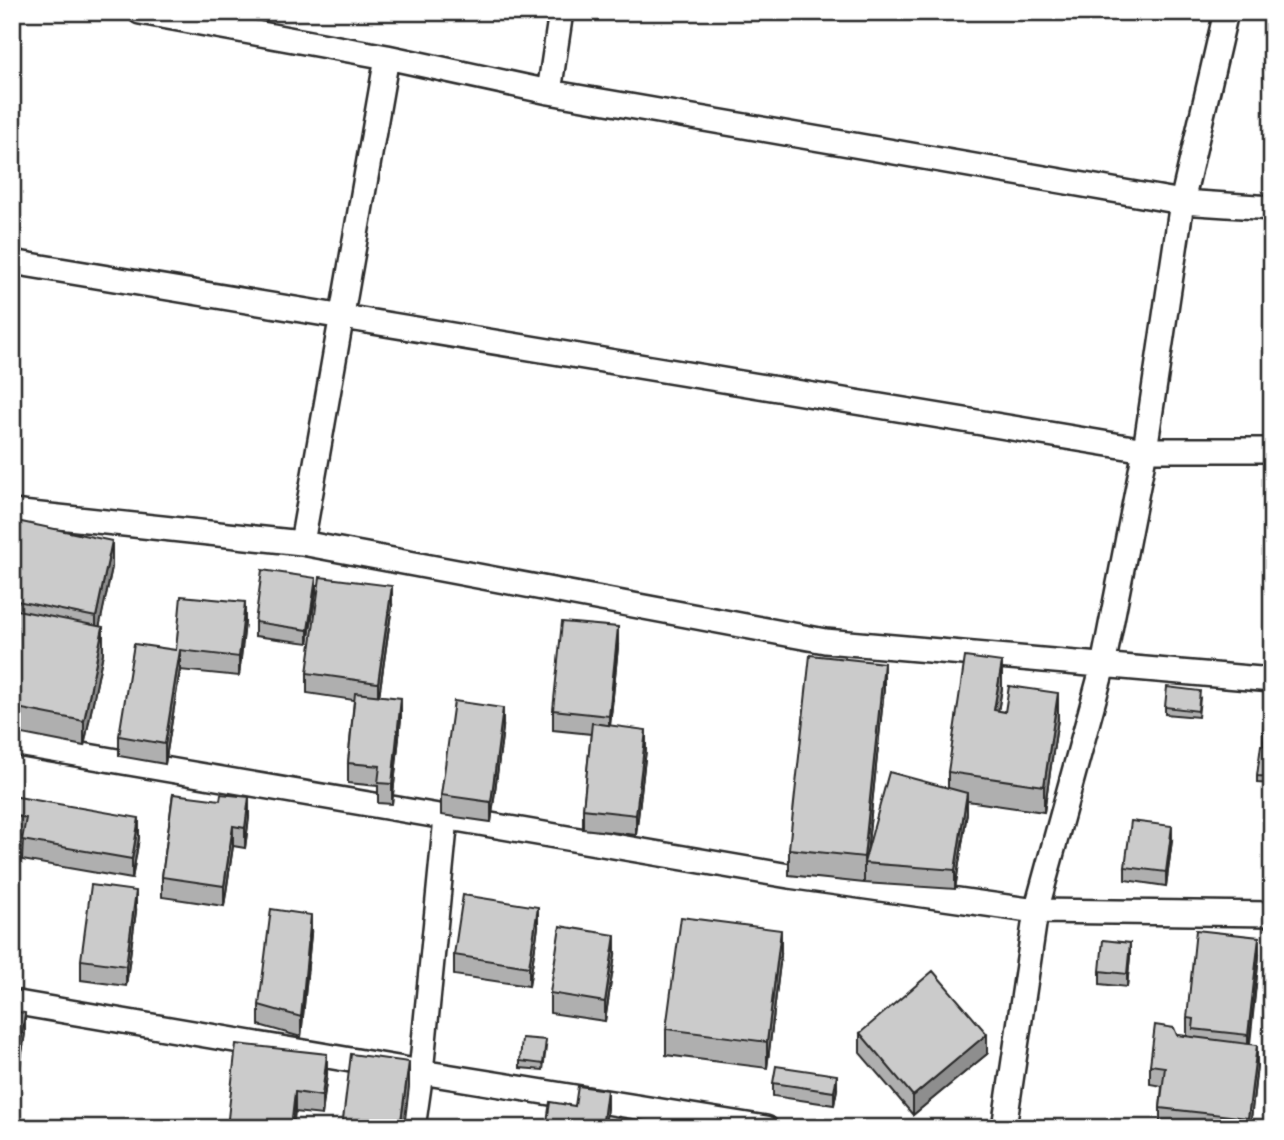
<svg xmlns="http://www.w3.org/2000/svg" width="1284" height="1140" font-family="'Shantell Sans',sans-serif">
  <style>
    .lines { fill: none; stroke-linecap: round; stroke-linejoin: round }
    .street-casing { stroke: #2b2b2b; stroke-width: 28 }
    .street { stroke: #fff; stroke-width: 23 }
    .wall { fill: #afafaf; stroke: #2b2b2b; stroke-width: 2 }
    .shaded-wall { fill: #8e8e8e; stroke: #2b2b2b; stroke-width: 2 }
    .building { fill: #cbcbcb; stroke: #2b2b2b; stroke-width: 2 }
  </style>
  <rect width="100%" height="100%" fill="#fff"/>
  <filter id="ink" filterUnits="userSpaceOnUse"><feTurbulence type="fractalNoise" baseFrequency=".0143" numOctaves="2"/><feDisplacementMap in="SourceGraphic" scale="14" xChannelSelector="R" yChannelSelector="G"/><feConvolveMatrix kernelMatrix="1 2 1 2 8 2 1 2 1" color-interpolation-filters="sRGB"/></filter>
  <g filter="url(#ink)">
    <g class="lines">
      <g class="street-casing">
        <path id="street" d="M140 12 387 57 549 92 1182 202 1272 208
          M549 92 561 12
          M12 262 1145 450H1272
          M12 512 302 543 825 641 1272 680
          M302 543 387 57
          M12 743 789 876 1036 911 1272 914
          M12 1002 421 1072 766 1128
          M413 1128 421 1072 446 818
          M1004 1128 1036 911 1103 666 1145 450 1182 202 1226 12"/>
      </g>
      <use href="#street" class="street"/>
    </g>
    <path class="wall" d="M12 520 112 567 99 627 103 653 84 746 12 732Z
      M316 592 308 643 255 636V622Z
      M392 606 379 696 401 718 392 804 378 803V786L348 783V763L354 700 307 693V673Z
      M245 622 239 676 180 670 165 764 119 756V736L176 650Z
      M618 647 610 725 646 750 636 835 583 829V809L591 734 553 730V710Z
      M1002 688 998 711 1058 719 1044 812 967 801V813L955 889 864 883 789 875V849L884 689 867 852 948 788V772Z
      M1200 698 1198 717 1165 714V707Z
      M1264 722 1272 723V784L1257 783V776L1263 745Z
      M503 728 491 822 441 815V795Z
      M173 794 249 817 245 848 233 846 224 906 162 897V877Z
      M12 796 139 838 132 879 22 860 23 837 12 835Z
      M1272 837V909L1267 908V889Z
      M1172 840 1166 886 1125 880V867Z
      M136 911 126 986 81 980V960Z
      M538 927 529 986 454 975V955Z
      M311 934 301 1037 259 1025V1005Z
      M615 955 605 1021 550 1013V993Z
      M781 955 767 1068 666 1055V1029Z
      M1130 956 1127 987 1100 984V971Z
      M1259 956 1250 1044 1257 1065 1250 1128 1160 1127V1108L1162 1086 1150 1084V1065L1177 1035 1187 1036V1018Z
      M12 1011 25 1033 14 1106 12 1105Z
      M860 1033 987 1054 913 1115 860 1053Z
      M546 1047 543 1070 520 1068V1061Z
      M327 1074 322 1115 295 1112 227 1128Z
      M773 1083 837 1089 834 1105 773 1096Z"/>
    <path class="shaded-wall" d="M112 541V567L96 643V617Z
      M316 578V592L308 643V630Z
      M392 586V606L378 703V683Z
      M245 602V622L239 676V657Z
      M103 627V653L84 746V721Z
      M618 627V647L609 736V716Z
      M180 650V670L165 764V744Z
      M1002 662V688L994 736V710Z
      M884 663V689L866 863H864V883V857Z
      M1058 693V719L1044 812V786Z
      M401 698V718L392 804V784Z
      M503 708V728L491 822V802Z
      M646 730V750L636 835V815Z
      M967 793V813L955 889V870Z
      M249 797V817L245 848V828Z
      M139 818V838L132 879V859Z
      M233 826V846L224 906V886Z
      M1172 826V840L1166 886V872Z
      M136 891V911L126 986V966Z
      M538 907V927L529 986V967Z
      M311 915V934L301 1037V1017Z
      M781 930V955L767 1068V1042Z
      M615 935V955L605 1021V1002Z
      M1259 937V956L1248 1055V1035Z
      M1130 943V956L1127 987V974Z
      M25 1013V1033L14 1106V1086Z
      M987 1034V1054L913 1115V1096Z
      M1257 1045V1065L1250 1128H1248V1118Z
      M327 1054V1074L322 1115V1096Z
      M409 1062V1087L404 1128H400Z
      M837 1075V1089L834 1105V1092Z
      M607 1090V1109L605 1128H602Z
      M295 1092V1112L293 1128H291Z"/>
    <path class="building" d="M12 520 112 541 96 617 12 600Z
      M262 570 316 578 308 630 255 622Z
      M320 577 392 586 378 683 307 673Z
      M181 596 245 602 239 657 180 650 165 744 119 736 134 644 176 650Z
      M12 609 103 627 84 721 12 707Z
      M562 622 618 627 609 716 553 710Z
      M810 655 884 663 864 857 789 849Z
      M965 657 1002 662 994 710 1005 712 1009 686 1058 693 1044 786 948 772Z
      M1167 687 1200 691 1198 711 1165 707Z
      M355 693 401 698 392 784 378 783 380 766 348 763Z
      M454 701 503 708 491 802 441 795Z
      M1264 722 1272 723V741H1263Z
      M592 723 646 730 636 815 583 809Z
      M1261 745 1272 746V777L1257 776Z
      M889 772 967 793 955 870 864 863Z
      M173 794 220 800 221 794 249 797 245 828 233 826 224 886 162 877Z
      M12 796 139 818 132 859 22 840 26 818 12 815Z
      M1131 821 1172 826 1166 872 1125 867Z
      M1272 837V889H1267Z
      M91 885 136 891 126 966 81 960Z
      M463 895 538 907 529 967 454 955Z
      M271 909 311 915 301 1017 259 1005Z
      M681 917 781 930 767 1042 666 1029Z
      M560 926 615 935 605 1002 550 993Z
      M1196 930 1259 937 1248 1035 1193 1029 1194 1019 1187 1018Z
      M1103 940 1130 943 1127 974 1100 971Z
      M933 971 987 1034 913 1096 860 1033Z
      M12 1011 25 1013 14 1086 12 1085Z
      M1155 1025 1174 1028 1177 1035 1257 1045 1248 1118 1160 1108 1165 1067 1150 1065Z
      M522 1038 546 1040 543 1064 520 1061Z
      M236 1044 327 1054 322 1096 295 1092 291 1128H227Z
      M351 1054 409 1062 400 1128H342Z
      M776 1066 837 1075 834 1092 773 1083Z
      M578 1086 607 1090 602 1128H546L550 1102 575 1106Z"/>
  </g>
  <rect width="1284" height="1140" fill="none" stroke="#fff" stroke-width="42"/>
  <rect x="21" y="21" width="1242" height="1098" fill="none" stroke="#2b2b2b" stroke-width="2.5" filter="url(#ink)"/>
</svg>
